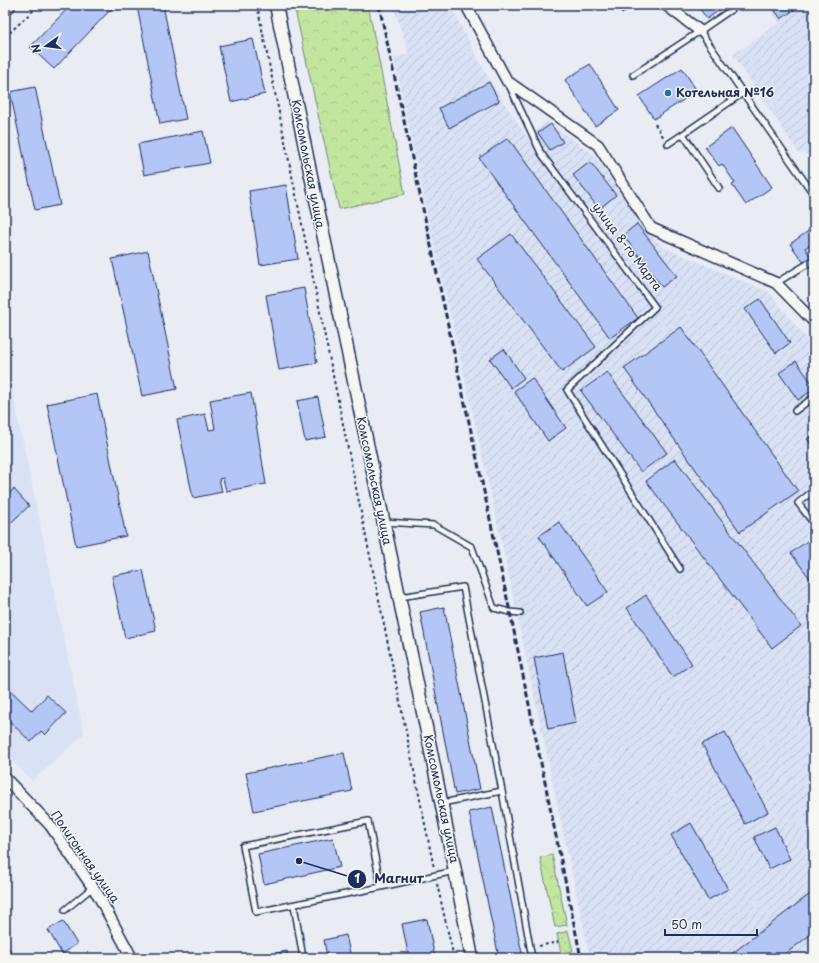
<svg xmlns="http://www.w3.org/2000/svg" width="819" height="963" font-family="'Playpen Sans',sans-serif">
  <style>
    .built { fill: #d9e1f4 }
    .industrial { fill: url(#industrial-furrows) }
    .grass { fill: url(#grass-dots); stroke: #6f8a7e }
    .forest { fill: url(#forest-crowns); stroke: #6f8a7e }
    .building { fill: #b4c6f6; stroke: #1b2f5e }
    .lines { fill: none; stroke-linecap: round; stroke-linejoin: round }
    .service-casing { stroke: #1b2f5e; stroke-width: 8 }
    .minor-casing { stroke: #1b2f5e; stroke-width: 13 }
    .tertiary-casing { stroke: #1b2f5e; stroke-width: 15 }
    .secondary-casing { stroke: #1b2f5e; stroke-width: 17 }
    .path { stroke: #1b2f5e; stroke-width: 2; stroke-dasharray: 3 3; stroke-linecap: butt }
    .service { stroke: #f6f6f2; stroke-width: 5 }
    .minor { stroke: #f6f6f2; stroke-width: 10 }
    .tertiary { stroke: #f6f6f2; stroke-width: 12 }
    .secondary { stroke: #f6f6f2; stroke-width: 14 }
    .rail { stroke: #1b2f5e; stroke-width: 3; stroke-dasharray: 6 3; stroke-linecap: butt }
    .poi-dot { fill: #1f6fb2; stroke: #f6f6f2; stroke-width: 1.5 }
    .labels { text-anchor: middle; stroke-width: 3; stroke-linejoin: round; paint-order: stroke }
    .poi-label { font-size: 12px; font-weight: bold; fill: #1b2f5e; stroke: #f6f6f2; text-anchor: start }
    .street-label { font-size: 12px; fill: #1b2f5e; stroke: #f6f6f2 }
    .leader { fill: none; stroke: #1b2f5e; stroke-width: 1.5 }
    .callout-dot { fill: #1b2f5e; stroke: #f6f6f2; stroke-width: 1.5 }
    .mark-label { font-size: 12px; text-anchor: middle; font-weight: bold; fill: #fff }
    .callout-label { font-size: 13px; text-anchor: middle; font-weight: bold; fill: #1b2f5e; stroke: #f6f6f2; stroke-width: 3; stroke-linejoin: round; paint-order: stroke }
  </style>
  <defs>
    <pattern id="industrial-furrows" width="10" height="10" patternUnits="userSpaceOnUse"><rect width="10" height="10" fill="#d9e1f4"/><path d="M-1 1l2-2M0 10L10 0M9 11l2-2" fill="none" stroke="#bac1d4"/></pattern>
    <pattern id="grass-dots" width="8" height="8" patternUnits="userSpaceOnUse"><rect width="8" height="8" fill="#c3e69f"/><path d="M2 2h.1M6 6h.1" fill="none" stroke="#a7c68b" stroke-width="1.8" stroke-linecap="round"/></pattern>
    <pattern id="forest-crowns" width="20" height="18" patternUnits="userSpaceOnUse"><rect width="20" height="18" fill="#c3e69f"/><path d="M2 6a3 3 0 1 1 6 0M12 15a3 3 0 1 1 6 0" fill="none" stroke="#a7c68b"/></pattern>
  </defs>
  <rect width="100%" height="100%" fill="#e9ecf3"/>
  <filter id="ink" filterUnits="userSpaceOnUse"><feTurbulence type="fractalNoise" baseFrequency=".025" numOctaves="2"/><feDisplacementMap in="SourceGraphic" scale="8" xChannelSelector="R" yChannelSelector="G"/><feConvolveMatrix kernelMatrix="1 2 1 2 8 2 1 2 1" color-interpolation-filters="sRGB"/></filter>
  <g filter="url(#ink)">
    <path class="built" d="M5 356 84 734 32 781 5 753Z"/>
    <path class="industrial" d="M393 5H450L489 80 527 137 547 122 594 155 648 233 663 247 769 292 814 348V958H590L496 516 431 230 394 58 409 54Z
      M768 5H814V164L804 151 800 155 733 55 779 23Z"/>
    <path class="grass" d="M568 931 573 951 561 953 557 934Z"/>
    <path class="forest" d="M294 5H368L405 194 339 209Z
      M552 855 567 925 555 927 540 858Z"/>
    <path class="building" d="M71 5H115L54 69 30 47Z
      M140 5H163L186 119 160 124 137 6Z
      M616 5H635L622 14Z
      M697 5H726L707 19Z
      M771 5H801L781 19Z
      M253 39 265 94 231 102 219 46Z
      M590 64 619 110 595 126 565 80Z
      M682 68 697 91 654 119 639 96Z
      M489 82 499 101 449 128 439 108Z
      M35 87 60 205 35 210 10 92Z
      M551 124 563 142 550 150 538 133Z
      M732 128 772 187 746 205 732 185 735 183 722 164 719 166 705 147Z
      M203 131 210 163 144 175 138 144Z
      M508 138 638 318 610 338 479 158Z
      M590 162 616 195 599 209 573 175Z
      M286 185 298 259 260 265 249 191Z
      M637 224 677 276 662 287 623 235Z
      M814 227V242L805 248 812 258 804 263 790 244Z
      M511 234 596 347 562 372 477 259Z
      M148 251 177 389 142 396 112 259Z
      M304 288 317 363 279 370 266 295Z
      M760 299 790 343 776 353 745 309Z
      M681 327 798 491 740 532 624 368Z
      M504 349 524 378 511 388 490 359Z
      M796 361 814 386V389L798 400 779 373Z
      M607 372 667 453 641 472 581 391Z
      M532 378 566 428 548 441 514 391Z
      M251 393 266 484 226 491 223 478 219 479 222 492 193 498 177 420 205 414 209 430 215 429 210 400Z
      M97 394 126 536 76 546 47 404Z
      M318 397 326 437 305 441 297 401Z
      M814 434V448L807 439Z
      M675 459 801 626 772 648 646 481Z
      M14 489 29 506 5 528V497Z
      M559 522 608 592 587 606 539 536Z
      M810 539 814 544V584L791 553Z
      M143 570 156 631 125 638 112 576Z
      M646 595 692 664 673 677 627 608Z
      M444 607 480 789 455 794 420 612Z
      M563 652 576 723 548 729 534 658Z
      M5 685 32 711 47 695 66 713 45 735 41 731 31 742 5 717Z
      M725 732 768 812 745 824 702 744Z
      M344 753 352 791 254 811 246 773Z
      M492 807 496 827 523 958H499L469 812Z
      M691 823 728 889 708 900 671 835Z
      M775 827 790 859 769 869 754 837Z
      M333 838 340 867 264 884 258 854Z
      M814 891V932L780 958H726Z
      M427 919 435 958H409L402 924Z
      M63 921 77 944 62 954 48 930Z
      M346 935 351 958H327L324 940Z
      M5 944 17 958H5Z
      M287 951 288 958H264L263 956Z"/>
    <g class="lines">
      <g class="service-casing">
        <path id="service" d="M738 5 700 31 814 195
          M633 75 700 31
          M509 85 541 153 655 307 567 390 680 569
          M668 144 683 134
          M719 188 683 134 743 93
          M776 283 814 260
          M795 411 814 397
          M814 490 798 503 814 524
          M384 522 434 525 472 547 494 608 510 612 520 613
          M400 597 463 587 502 791 532 958
          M442 803 502 791
          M381 887 368 821 243 846 256 912 381 887 455 871
          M294 905 303 958
          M65 910 93 887"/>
      </g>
      <g class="minor-casing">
        <path id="minor" d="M466 5 507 81 598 145 651 228 776 283 814 322
          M666 5 700 31
          M5 778 50 825 98 895 132 958"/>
      </g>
      <g class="tertiary-casing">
        <path id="tertiary" d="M276 5C340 323 411 640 472 958"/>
      </g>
      <g class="secondary-casing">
        <path id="secondary" d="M5 8 8 5"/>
      </g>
      <path class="path" d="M257 5 434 868
        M5 37 39 5
        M655 124 664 138
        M437 884 454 958
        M539 946 558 942"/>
      <use href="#service" class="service"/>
      <use href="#minor" class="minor"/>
      <use href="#tertiary" class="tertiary"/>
      <use href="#secondary" class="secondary"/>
      <path class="rail" d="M379 5 510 612 581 958"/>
    </g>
  </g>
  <circle class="poi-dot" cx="668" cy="93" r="4"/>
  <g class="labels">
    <g class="poi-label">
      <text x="676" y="97">Котельная №16</text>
    </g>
    <g class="street-label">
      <text transform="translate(308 164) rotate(79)" y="4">Комсомольская улица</text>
      <text transform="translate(627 247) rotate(53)" y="4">улица 8-го Марта</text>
      <text transform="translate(374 481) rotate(78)" y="4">Комсомольская улица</text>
      <text transform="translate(441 799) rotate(78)" y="4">Комсомольская улица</text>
      <text transform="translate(85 857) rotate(55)" y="4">Полигонная улица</text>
    </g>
  </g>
  <path class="leader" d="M299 861L357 879"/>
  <g class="callout-dot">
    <circle cx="299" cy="861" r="4"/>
    <circle cx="357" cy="879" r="10"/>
  </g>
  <g class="mark-label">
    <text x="357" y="883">1</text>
  </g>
  <g class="callout-label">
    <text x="399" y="883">Магнит</text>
  </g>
  <rect width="819" height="963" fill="none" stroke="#f6f6f2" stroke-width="20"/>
  <rect x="10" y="10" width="799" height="943" fill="none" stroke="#1b2f5e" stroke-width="1.5" filter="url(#ink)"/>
  <g transform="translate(46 46) rotate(256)" stroke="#f6f6f2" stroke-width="3" paint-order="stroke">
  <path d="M0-3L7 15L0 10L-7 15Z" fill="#1b2f5e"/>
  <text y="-6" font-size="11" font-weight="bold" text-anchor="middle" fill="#1b2f5e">N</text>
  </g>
  <path d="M665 929v6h92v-6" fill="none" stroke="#1b2f5e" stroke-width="2"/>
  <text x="671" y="929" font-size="12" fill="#1b2f5e" stroke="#f6f6f2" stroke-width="3" paint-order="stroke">50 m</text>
</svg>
